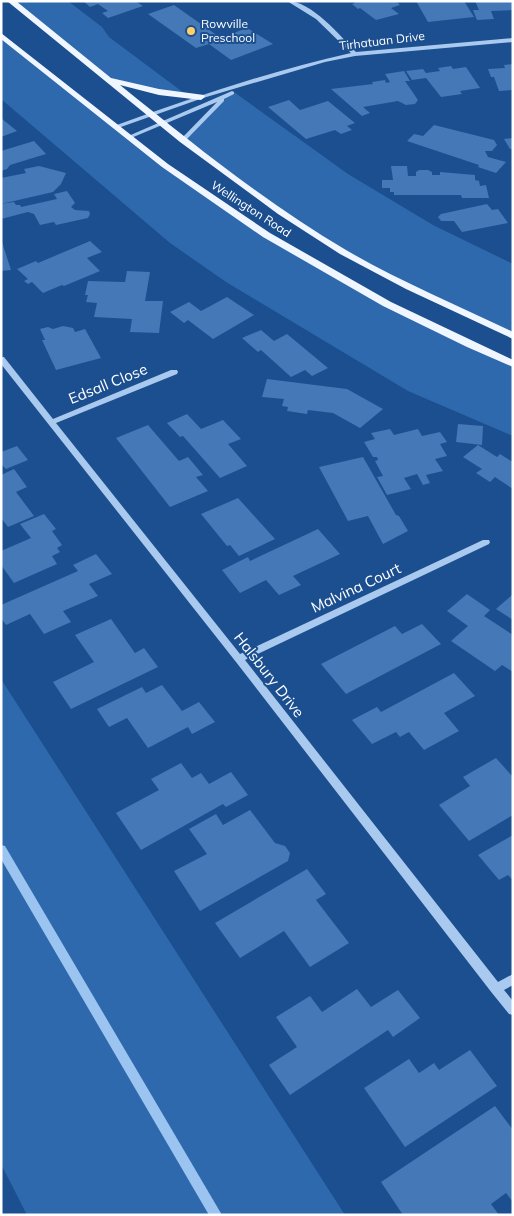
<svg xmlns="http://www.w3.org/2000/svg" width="514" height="1216" font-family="Mulish,sans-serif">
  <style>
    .green { fill: #2e69ad }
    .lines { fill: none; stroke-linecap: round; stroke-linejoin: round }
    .stream { fill: #9cc4f0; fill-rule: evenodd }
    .building { fill: #4478b7 }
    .minor { fill: #a9c9ee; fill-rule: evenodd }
    .major { fill: #f0f6ff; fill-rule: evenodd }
    .poi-dot { fill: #ffd166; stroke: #1b4f8f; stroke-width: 2 }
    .labels { text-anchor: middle; stroke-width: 4; stroke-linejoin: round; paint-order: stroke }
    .far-poi-label { font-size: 12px; fill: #fff; stroke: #1b4f8f; text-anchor: start }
    .far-street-label { font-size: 12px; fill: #fff; stroke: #1b4f8f }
    .street-label { font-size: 15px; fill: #fff; stroke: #1b4f8f }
  </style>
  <rect width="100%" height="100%" fill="#1b4f8f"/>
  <path class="green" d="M11 1H68L102 27 109 37 188 96 109 80Z
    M1 33 129 137 305 260 513 364V436L408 391 226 282 170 243 1 99Z
    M234 92 348 174 433 225 513 264V336L343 252 281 212 183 140 217 104Z
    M1 679 345 1215H27L1 1164Z"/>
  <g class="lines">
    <path class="stream" d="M1 845 5 846 222 1215H209L1 859Z"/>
  </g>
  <path class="building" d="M83 1H135L143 6 108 18 102 13 108 11 98 4 90 7Z
    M353 1H396L400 5 391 8 399 14 376 20 360 8 358 9 352 4 355 3Z
    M416 1H464L474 17 428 22Z
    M475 1H512L513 10 491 11 494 19 477 20 473 10H479Z
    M174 5 225 41 235 36 231 34 247 28 273 44 231 60 209 44 196 48 148 14Z
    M513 64V90L499 91 494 77H491L488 69 505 68 504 65Z
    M451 66 453 69 466 67 480 88 460 91 462 94 441 97 426 78 412 80 406 71 423 69 426 73 440 71 438 68Z
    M404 71 410 81H405L418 100 415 104 406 105 398 101 363 107 370 113 362 116 331 89 373 84 372 82 385 80 386 83 390 82 385 74Z
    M289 100 300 110 328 101 355 123 347 126 352 130 341 134 335 130 306 139 268 107Z
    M1 118 17 131 1 137Z
    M434 125 494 140 497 145 492 151H485L488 157 506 162 496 173 478 167 479 165 407 141 414 134 423 136Z
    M513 138V149H510L504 139Z
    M34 141 46 154 10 165 7 169 1 171V151Z
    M39 166 66 173 61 184 53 192 1 204V178L26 173 24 169Z
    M391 166H407L408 176H416V172L419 170H428L432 172V175H440V172L475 175V180L479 181 480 186 486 185 489 198H462L461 195H394V192H390V188H382V180H393Z
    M67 191 75 203 71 207 75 210 89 211 90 214 88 218 56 225 54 222 40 225 34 214 28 212 1 219V204L14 202 16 205H20L21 207 57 199 54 194Z
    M487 204 492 210 498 209 508 223 462 232 454 221H441L438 217 441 214Z
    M1 239 11 270 1 271Z
    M90 241 102 252 87 258 100 271 64 286 62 285 43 293 32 282 28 284 24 281 28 279 17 269 36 261 38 263Z
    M127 271 150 272 145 301H163L159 333 130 332 132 319 94 317 97 303 86 302 88 295H85L88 281 125 282Z
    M227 297 254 315 213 339 188 320 184 323 170 312 189 302 201 311Z
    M63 326 73 328 75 332 85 329 101 358 56 370 42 340H45L40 329 48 327 53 329Z
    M261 330 274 341 287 334 328 368 312 376 305 370 291 377 261 350 258 352 242 338Z
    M267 379 347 389 383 409 360 428 333 413 308 410 307 414 287 411 288 407 282 406 284 399 262 397Z
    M187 414 201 429 223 420 241 439 228 444 247 466 220 478 183 436 180 437 167 423Z
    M458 424 483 426 482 445 456 442Z
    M148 425 179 461 188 457 203 475 196 477 208 491 170 507 116 438Z
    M390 429 394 435 418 429 422 436 440 432 447 442 440 444 447 456 435 459 443 471 426 475 430 483 423 485 417 474 404 478 411 489 387 495 377 477 383 476 375 461 378 460 377 457H373L364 442 375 439 371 433Z
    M478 445 497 457 500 454 513 462V489L495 477 490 482 476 473 482 469 463 457Z
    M17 446 28 460 6 469 1 464V452Z
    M363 457 396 515 399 516 408 531 383 544 368 516 348 521 319 467Z
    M14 469 27 487 16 492 34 516 8 527 1 518V475Z
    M238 498 275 539 239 556 230 545 227 546 201 514Z
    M44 514 56 529 52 531 62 545 57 548 60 552 52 556 57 564 14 583 1 565V551L31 538 20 524Z
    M318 529 340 554 293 576 301 585 279 595 266 580 240 593 222 570 248 557 250 561Z
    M96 554 112 574 89 584 98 596 63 611 71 622 44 634 30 614 6 625 1 618V605L78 571 73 565Z
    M467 594 490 610 484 616 513 635V672L502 665 495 671 451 641 468 626 447 611Z
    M513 594V620L496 609Z
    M111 619 135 653 144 648 158 667 71 709 53 682 94 662 75 635Z
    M422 624 441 644 346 694 321 664 395 626 402 634Z
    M454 673 475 696 444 713 459 731 424 750 409 732 400 737 396 732 372 744 352 720 377 707 381 712Z
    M162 685 182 711 199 702 215 722 192 734 188 727 148 748 127 718 109 727 97 709 142 687 146 693Z
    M496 758 513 777V815L469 841 439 805 470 786 463 777Z
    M181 763 192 778 201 773 209 784 231 772 248 795 226 807 223 804 141 850 116 813 159 790 151 779Z
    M250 810 275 843 285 846 290 853 288 861 200 911 174 871 207 854 189 829 216 814 223 825Z
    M513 835V880L508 875 499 880 478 855Z
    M307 869 326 894 316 900 349 943 310 967 284 931 240 958 215 923Z
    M357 989 371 1007 398 990 420 1018 393 1037 388 1030 290 1095 269 1065 297 1047 276 1017 310 996 322 1012Z
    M470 1050 497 1086 405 1147 364 1088 409 1059 419 1073 434 1063 439 1070Z
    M495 1106 513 1130V1202L506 1193 491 1204 499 1215H403L381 1182Z"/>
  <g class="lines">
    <path class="minor" d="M287 1C312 1 340 36 356 52L513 38V42L355 56 325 62 203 98 118 128H114V126C192 98 270 71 351 53L316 19Z
      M232 91 234 92V94L224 99V101L185 141 180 140 217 102 131 138 126 137Z
      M1 357H4L53 419 171 370H177L178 372 177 374 56 423 240 654 483 540H489L490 542 489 544 245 660 498 982 513 974V985L504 990 513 1001V1015L509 1014 492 993 236 662 1 364Z"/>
    <path class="major" d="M7 1H16L111 78 159 89 204 95 205 97 201 100 159 95 120 85C192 143 266 203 346 250 399 281 457 305 513 332V339L406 289 340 254 278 214 180 142Z
      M1 33 168 164 270 233 391 302 513 360V367L467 347 383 306 263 237 162 167 1 39Z"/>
  </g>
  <circle class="poi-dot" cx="191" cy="31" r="5"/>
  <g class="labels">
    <g class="far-poi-label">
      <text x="201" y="28">Rowville<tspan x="201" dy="14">Preschool</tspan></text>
    </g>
    <g class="far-street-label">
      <text transform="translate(382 41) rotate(-7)" y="4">Tirhatuan Drive</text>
      <text transform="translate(251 209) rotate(33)" y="4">Wellington Road</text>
    </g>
    <g class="street-label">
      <text transform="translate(108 384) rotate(-22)" y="5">Edsall Close</text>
      <text transform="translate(356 588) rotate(-25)" y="5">Malvina Court</text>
      <text transform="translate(269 675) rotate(52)" y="5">Halsbury Drive</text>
    </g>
  </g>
  <rect width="514" height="1216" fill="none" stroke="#ffffff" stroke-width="5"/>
</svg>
